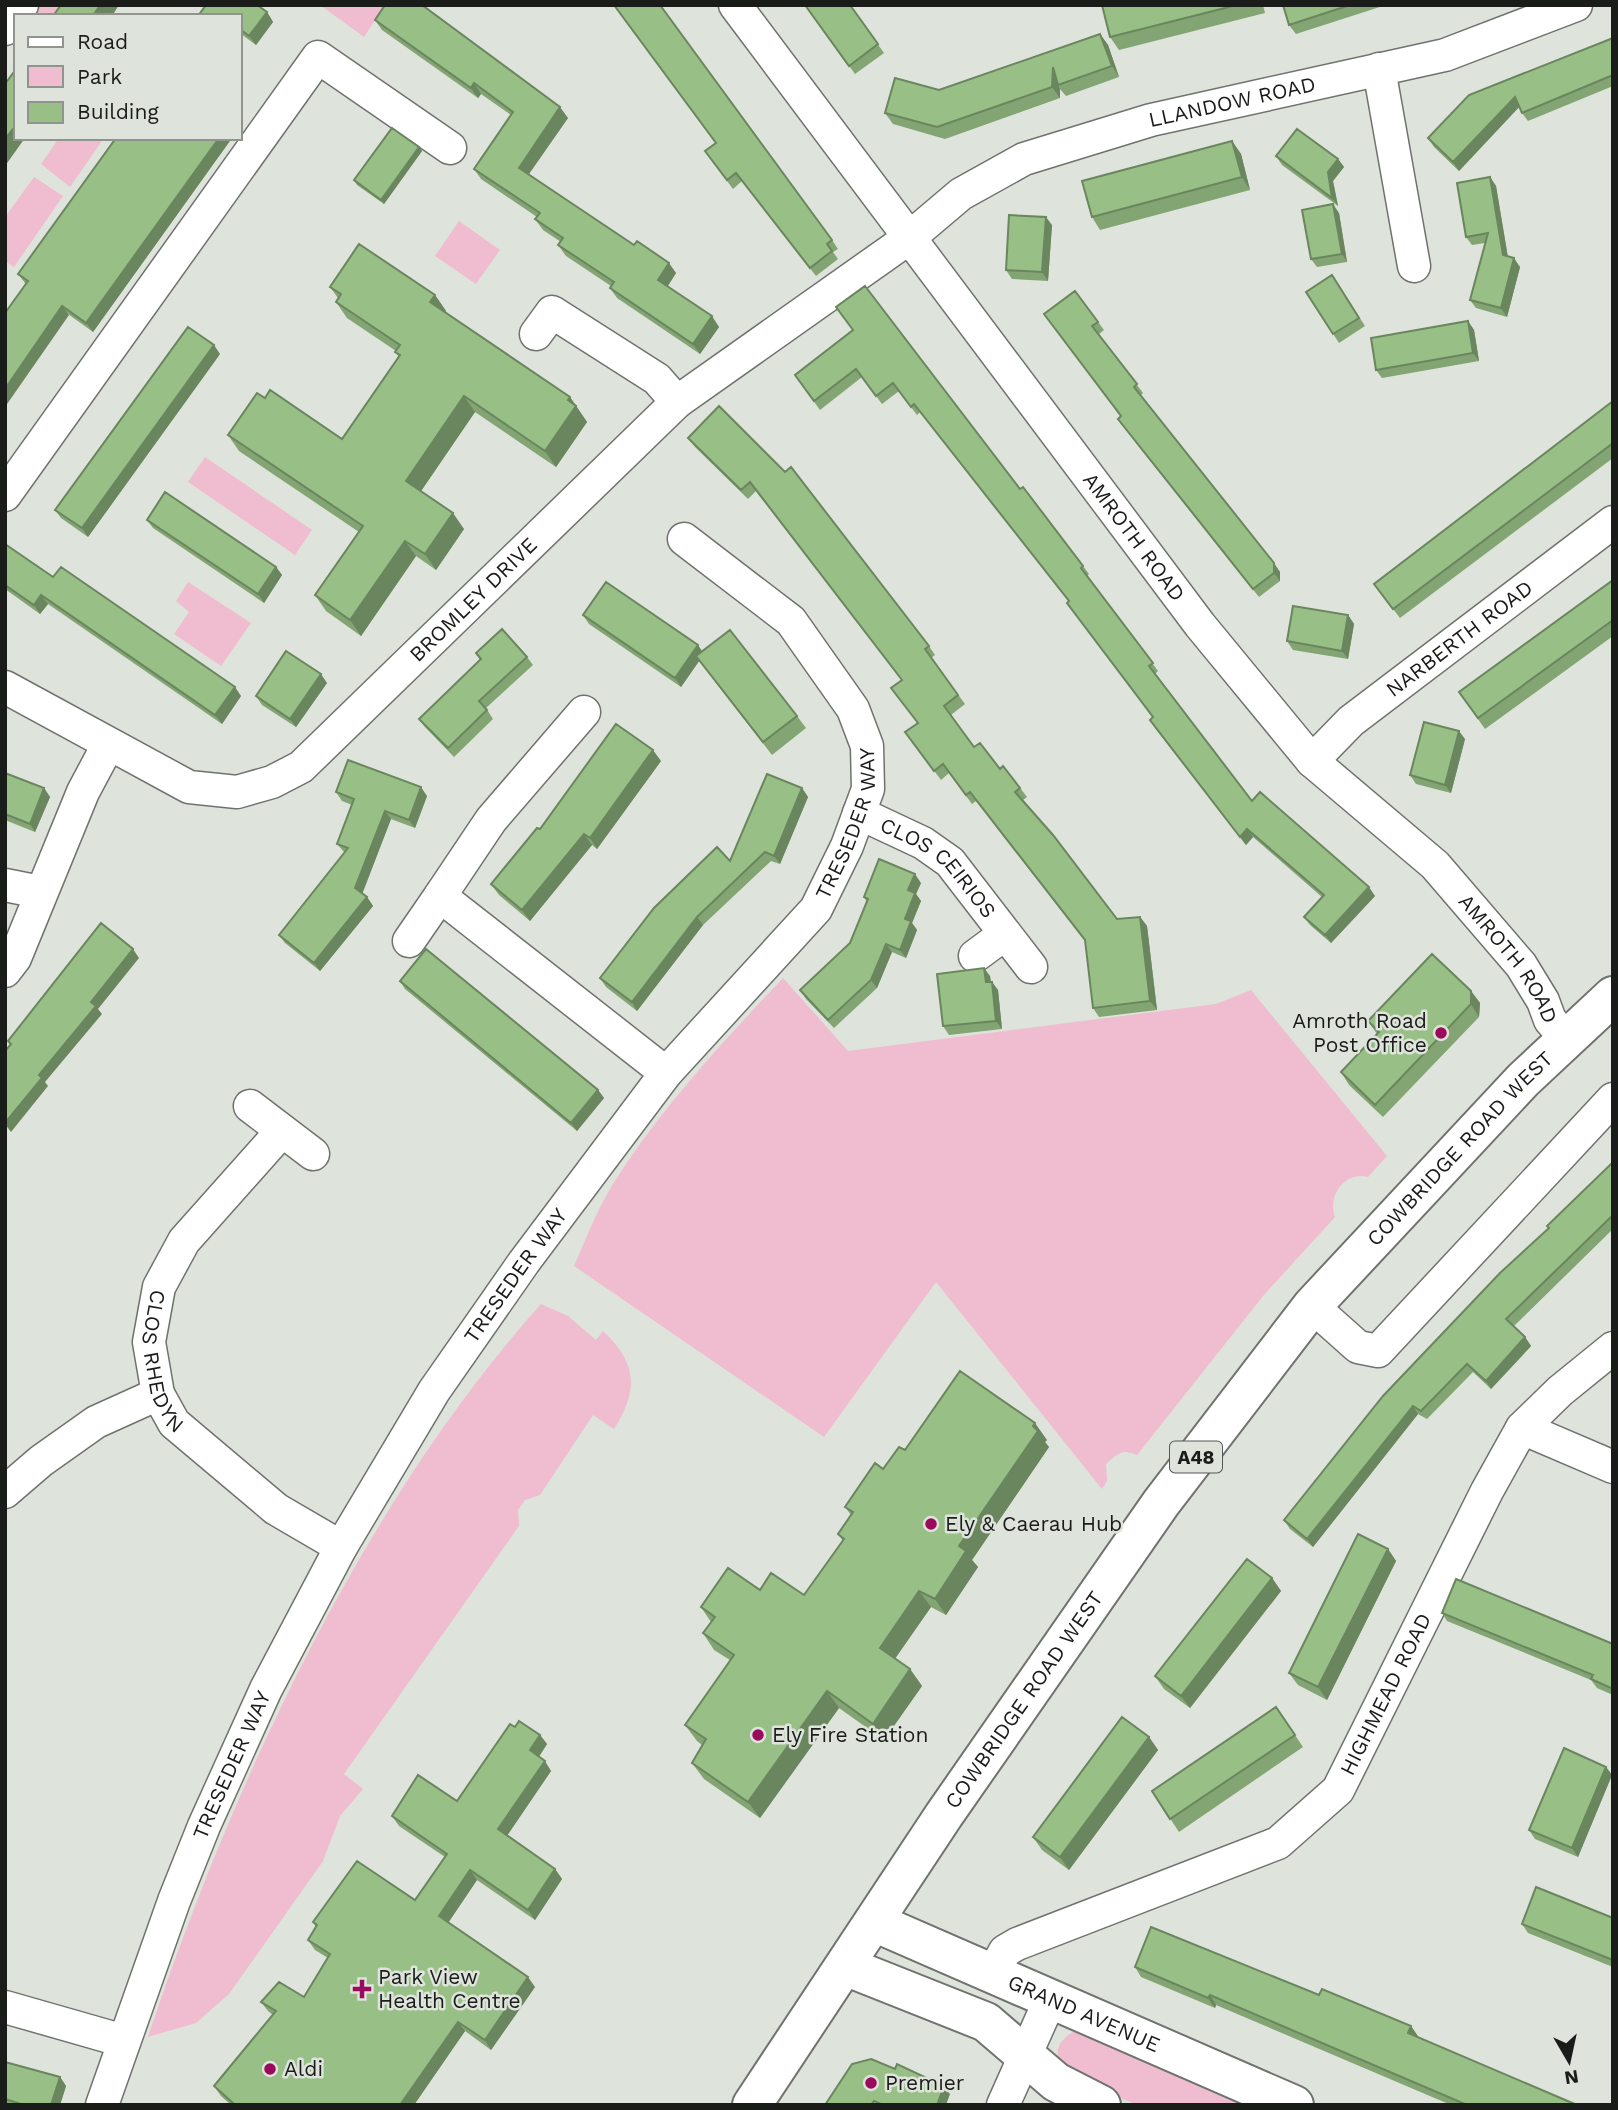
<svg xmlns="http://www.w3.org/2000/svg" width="1618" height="2110" font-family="'Work Sans',sans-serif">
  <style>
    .green { fill: #f0bccf }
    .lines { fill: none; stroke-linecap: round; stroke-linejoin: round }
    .minor-casing { stroke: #6f736d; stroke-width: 35 }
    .tertiary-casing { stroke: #6f736d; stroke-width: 42 }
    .trunk-casing { stroke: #6f736d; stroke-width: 42 }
    .minor { stroke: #fff; stroke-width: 32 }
    .tertiary { stroke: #fff; stroke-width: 38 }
    .trunk { stroke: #fff; stroke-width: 38 }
    .wall { fill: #83a473 }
    .shaded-wall { fill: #6a865e }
    .building { fill: #98bf86; stroke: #6a865e; stroke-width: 2 }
    .poi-dot { fill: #9a0b5c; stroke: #dee3dc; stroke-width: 2.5 }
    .labels { text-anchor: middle; stroke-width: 5; stroke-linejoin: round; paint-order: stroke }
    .shield { fill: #dee3dc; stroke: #555854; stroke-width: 2 }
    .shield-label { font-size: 19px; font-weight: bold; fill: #1a1c19 }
    .street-label { font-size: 21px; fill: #1a1c19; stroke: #dee3dc }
    .poi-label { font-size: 21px; fill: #1a1c19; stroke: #dee3dc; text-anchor: start }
  </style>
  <rect width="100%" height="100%" fill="#dee3dc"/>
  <path class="green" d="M37 5H79L72 16H43L34 9Z
    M320 5H385L364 37Z
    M59 138H104L70 187 41 164Z
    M34 177 63 196 14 267 5 261V217Z
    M459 221 500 250 476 284 435 256Z
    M205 457 312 530 295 555 188 482Z
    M188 582 251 623 221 666 174 634 189 612 176 601Z
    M783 978 848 1051 1216 1004 1251 990 1387 1156 1368 1177C1345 1171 1327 1196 1335 1217L1263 1296 1137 1455C1122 1448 1117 1454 1106 1464L1107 1481 1102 1489 936 1282 824 1437 574 1266C586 1239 597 1210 613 1184 661 1108 722 1043 783 978Z
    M541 1304 568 1316 596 1340 603 1331C637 1363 639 1390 614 1429L593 1415 540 1495 525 1500 518 1510 519 1526 344 1774 363 1789 340 1816 323 1861 229 1994 196 2023 148 2037C232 1785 363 1503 541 1304Z
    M1075 2031 1092 2033 1259 2105H1137L1071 2076C1052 2060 1053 2043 1075 2031Z"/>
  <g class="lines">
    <g class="minor-casing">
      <g id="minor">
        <path id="s1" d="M735 5 1200 625 1312 761 1435 865 1521 965 1543 1001 1550 1020 1566 1038"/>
        <path d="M5 29 22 5"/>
        <path d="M1379 69 1414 266"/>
        <path d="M536 334 552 312 657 379 677 402"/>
        <path d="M5 495 318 57 450 148"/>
        <path id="s2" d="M5 687 189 787 237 792 272 782 301 767 677 402 909 238 961 194 1024 159 1151 120 1445 55 1576 5"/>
        <path d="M584 712 491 820 440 896 666 1073"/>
        <path id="s3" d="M1312 761 1351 721 1613 522"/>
        <path id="s4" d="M859 813 923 843 950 862 1031 967"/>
        <path d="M5 885 40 892"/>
        <path d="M409 941 440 896"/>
        <path d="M975 956 1005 934"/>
        <path d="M5 971 15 958 83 792 108 745"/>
        <path d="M250 1106 313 1154"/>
        <path id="s5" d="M281 1132 184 1241 159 1287 149 1342 158 1394 174 1423 276 1509 341 1547"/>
        <path d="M1312 1306 1358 1347 1378 1351 1613 1099"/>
        <path d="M1522 1428 1613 1467"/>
        <path d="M5 1492 41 1461 96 1422 158 1394"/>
        <path id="s6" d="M993 1973 1005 1951 1017 1944 1278 1843 1338 1790 1487 1491 1522 1428 1560 1391 1613 1348"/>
        <path d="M5 2007 124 2041"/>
        <path id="s7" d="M102 2105 174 1901 204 1826 266 1689 341 1547 434 1391 524 1262 666 1073 816 909 847 846 868 789 867 746 853 709 791 621 684 539"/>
        <path d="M1003 2105 1050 2000"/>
      </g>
    </g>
    <g class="tertiary-casing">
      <g id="tertiary">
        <path id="s8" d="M874 1922 1294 2105"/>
        <path d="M845 1966 986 2022 1056 2082 1101 2105"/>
      </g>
    </g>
    <g class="trunk-casing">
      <g id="trunk">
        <path id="s9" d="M752 2105 944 1815 1161 1503 1312 1306 1523 1080 1613 996"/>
      </g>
    </g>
    <use href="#minor" class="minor"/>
    <use href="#tertiary" class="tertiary"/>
    <use href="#trunk" class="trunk"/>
  </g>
  <path class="wall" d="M200 5H257L267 12 273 22 256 45 241 34 240 35V16L204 8Z
    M805 5H850L884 53 855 74Z
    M1102 5H1263L1265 13 1119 50 1110 37Z
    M1283 5H1386L1296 34 1289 25Z
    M375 20 568 118 529 174 676 273 668 286 719 327 700 354 617 298 610 288 611 286 566 256 558 245 561 242 543 230 535 219 537 217 481 179 474 169 511 115 481 94 478 98 382 30Z
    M1100 34 1108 45 1119 77 1066 96 1060 89V98L945 139 893 124 885 113 939 90Z
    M1613 38V86L1528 121 1522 113 1519 107 1459 171 1434 147 1428 138Z
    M116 138H232L93 332 25 283 18 274Z
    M1232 141 1241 154 1250 190 1100 230 1092 217Z
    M419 147 422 151 384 204 357 185 354 180Z
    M705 151 832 240 838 249 833 252 838 259 816 276 742 181 733 189Z
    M1276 156 1338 159 1344 167 1333 181 1338 206 1282 165Z
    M1490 177 1496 186 1508 257 1520 267 1507 317 1476 308 1470 300 1485 243 1472 245 1466 237Z
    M1339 213 1347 262 1317 267 1311 259Z
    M1052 225 1048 281 1012 279 1006 270Z
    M1332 275 1365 326 1339 343 1306 292Z
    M330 287 435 295 446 311 445 312 570 397 587 422 556 467 475 412 421 491 464 529 436 570 416 556 361 636 326 611 315 595 359 532 239 451 228 435 265 398 342 439 399 357 395 352 396 351 347 318 336 302 338 298Z
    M1075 291 1104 330 1099 334 1143 393 1141 395 1280 572V581L1259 597 1139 447 1118 419 1121 417Z
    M1468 321 1474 330 1479 361 1382 378 1376 370Z
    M853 330 1020 489 1083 566 1089 574 1087 576 1158 671 1155 674 1252 801 1375 896 1331 943 1310 925 1304 917 1322 897 1253 837 1246 845 1155 728 1153 717 1069 601 920 412 917 415 899 391 882 404 862 377 820 410 795 375Z
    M220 354 88 537 61 518 55 510Z
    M1613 401V458L1400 618 1374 584Z
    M719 406 929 646 935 655 931 658 965 704 951 715 974 747 1000 769 1003 766 1027 797 1023 800 1117 919 1140 917 1147 926 1157 1010 1099 1017 1093 1008 1085 941 976 801 972 804 949 773 941 780 912 741 917 723 902 680 756 491 748 499 695 447 688 438Z
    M147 520 276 567 282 575 264 603 153 528Z
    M5 544 53 577 241 696 222 724 48 604 40 614 5 589Z
    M1613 580V636L1485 729 1459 692Z
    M583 615 702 651 797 716 806 728 772 755 699 661 681 687 589 624Z
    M1348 615 1354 624 1348 659 1293 650 1287 641Z
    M476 653 527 657 533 665 486 708 493 719 454 757 425 727 419 719 480 659Z
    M327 683 296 727 262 705 256 696Z
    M1465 739 1451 793 1416 784 1410 775Z
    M661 761 597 849 592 845 530 921 499 895 491 884 540 829Z
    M5 773 44 788 50 797 35 832 5 820Z
    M802 788 808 797 780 864 771 861 703 925 637 1011 606 987 600 978 730 861Z
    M336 792 427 796 415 828 391 819 362 894 367 897 373 906 320 971 285 943 279 935 345 853 337 844 352 805 342 801Z
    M921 883 916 894 921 901 912 923 917 930 906 958 892 952 877 988 834 1028 806 999 800 990 850 943 867 902 864 897Z
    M990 976 991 982 998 990 1002 1029 949 1035 943 1026Z
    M400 981 598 1090 604 1098 577 1131 405 989Z
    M1471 991 1480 1003 1479 1017 1383 1117 1349 1085 1341 1072 1377 1034 1368 1021Z
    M1613 1162V1229L1514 1326 1525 1337 1531 1346 1491 1389 1473 1372 1427 1419 1418 1414 1313 1547 1290 1529 1284 1520 1548 1228Z
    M1047 1440 1045 1442 1049 1447 972 1560 978 1567 946 1615 931 1607 895 1659 910 1669 922 1686 884 1740 839 1708 760 1818 704 1779 692 1763 702 1745 697 1741 685 1725 730 1660 714 1650 703 1633 711 1622 701 1607 760 1590 804 1595 843 1541 838 1534 851 1515 845 1507 883 1469 905 1450Z
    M1388 1549 1396 1561 1327 1700 1298 1685 1289 1673Z
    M1272 1578 1281 1591 1190 1708 1164 1689 1155 1676Z
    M1442 1613 1613 1644V1695L1597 1688 1591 1680 1447 1621Z
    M1276 1707 1303 1747 1179 1832 1152 1791Z
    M515 1727 540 1735 547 1744 539 1757 551 1771 507 1835 555 1869 562 1879 535 1920 477 1880 448 1923 535 1987 491 2050 465 2031 414 2105H231L221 2096 214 2086 273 2015 268 2011 261 2002 304 1997 328 1958 315 1950 308 1940 316 1927 313 1922 415 1900 445 1857 399 1826 392 1816 457 1801Z
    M1149 1737 1158 1750 1069 1870 1042 1850 1033 1837Z
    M1606 1767 1612 1775 1578 1857 1535 1839 1529 1830Z
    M1613 1918V1967L1528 1933 1522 1924Z
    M1135 1967 1319 1995 1411 2026 1417 2037 1577 2105H1451L1216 2005 1215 2008 1141 1977Z
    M5 2062 60 2077 66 2086 60 2105H5Z"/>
  <path class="shaded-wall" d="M100 5H119L112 16H93Z
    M267 12 273 22 256 45 249 36Z
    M1100 34 1108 45 1119 77 1112 66Z
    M1053 67 1058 85 1060 89V98L1052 87Z
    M474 83 481 94 478 98 471 88Z
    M1515 97 1521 105 1459 171 1453 162Z
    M560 107 568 118 526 178 519 168Z
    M16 125V138H25L5 166V139Z
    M219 138H232L93 332 86 323Z
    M1232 141 1241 154 1250 190 1242 177Z
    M419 147 422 151 384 204 381 200Z
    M1338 159 1344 167 1333 181 1338 206 1332 198 1328 172Z
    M1490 177 1496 186 1509 264 1503 255Z
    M1333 204 1339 213 1347 262 1342 254Z
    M1046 217 1052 225 1048 281 1042 272Z
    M1514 258 1520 267 1507 317 1501 308Z
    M669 263 676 273 665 290 658 280Z
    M435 295 446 311 441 318 430 302Z
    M62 306 69 315 5 407V389Z
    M712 316 719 327 700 354 693 344Z
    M1468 321 1474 330 1479 361 1473 353Z
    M214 345 220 354 88 537 82 528Z
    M464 396 475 412 417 497 406 481Z
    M570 397 587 422 556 467 545 451Z
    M453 513 464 529 436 570 425 554Z
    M405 541 416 556 361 636 350 620Z
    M1274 563 1280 572V581L1274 573Z
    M276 567 282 575 264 603 258 594Z
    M41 595 48 604 40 614 34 605Z
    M1348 615 1354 624 1348 659 1342 651Z
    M698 645 704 654 681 687 675 678Z
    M321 674 327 683 296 727 290 719Z
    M235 687 241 696 222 724 215 715Z
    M1459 731 1465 739 1451 793 1445 785Z
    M653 750 661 761 597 849 590 838Z
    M421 787 427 796 415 828 409 820Z
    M44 788 50 797 35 832 30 824Z
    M802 788 808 797 780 864 774 856Z
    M385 811 391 819 361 897 355 888Z
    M1247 829 1253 837 1246 845 1240 837Z
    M584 834 592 845 530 921 522 910Z
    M915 874 921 883 916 894 921 901 912 923 917 930 906 958 900 950 908 890Z
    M1369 887 1375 896 1331 943 1325 935Z
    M367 897 373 906 320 971 314 963Z
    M697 917 703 925 637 1011 632 1002Z
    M1140 917 1147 926 1157 1010 1150 1001Z
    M886 944 892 952 877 988 871 980Z
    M133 949 139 958 98 1009 102 1014 45 1082 48 1086 11 1132 5 1124 91 1002Z
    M984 968 990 976 992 991 986 982Z
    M992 982 998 990 1002 1029 996 1021Z
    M1471 991 1480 1003 1479 1017 1471 1004Z
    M598 1090 604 1098 577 1131 571 1123Z
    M1525 1337 1531 1346 1491 1389 1486 1381Z
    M1413 1406 1418 1414 1313 1547 1307 1539Z
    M1035 1423 1047 1440 1045 1442 1049 1447 972 1560 978 1567 946 1615 935 1599 959 1546Z
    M1388 1549 1396 1561 1327 1700 1318 1687Z
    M1272 1578 1281 1591 1190 1708 1181 1696Z
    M919 1591 931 1607 891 1664 880 1648Z
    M910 1669 922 1686 884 1740 873 1724Z
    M827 1691 839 1708 760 1818 748 1802Z
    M540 1735 547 1744 537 1759 530 1750Z
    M1149 1737 1158 1750 1069 1870 1060 1857Z
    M545 1761 551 1771 505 1839 498 1829Z
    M1606 1767 1612 1775 1578 1857 1572 1848Z
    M555 1869 562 1879 535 1920 528 1910Z
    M470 1870 477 1880 446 1926 439 1916Z
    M528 1977 535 1987 491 2050 485 2040Z
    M1210 1995 1216 2005 1215 2008 1208 1998Z
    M458 2022 465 2031 414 2105H400Z
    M1411 2026 1418 2036 1415 2043 1408 2033Z
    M60 2077 66 2086 60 2105H51Z
    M944 2086 950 2094 946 2105H937Z"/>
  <path class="building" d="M61 5H100L93 16H53Z
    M206 5H257L267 12 249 36 240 29V16H198Z
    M385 5H422L560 107 519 168 634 245 637 241 669 263 658 280 712 316 693 344 610 288 614 282 558 245 563 238 535 219 540 213 474 169 513 112 474 83 471 88 375 20Z
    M614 5H660L832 240 827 244 832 251 810 268 736 173 727 180 705 151 716 143Z
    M805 5H850L878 44 849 66Z
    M1102 5H1237L1110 37Z
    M1283 5H1350L1289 25Z
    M1100 34 1112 66 1058 85 1053 67 1052 87 937 127 885 113 895 78 939 90Z
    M1613 38V75L1522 113 1515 97 1453 162 1428 138 1469 95Z
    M16 69V125L5 139V84Z
    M392 128 419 147 381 200 354 180Z
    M1297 129 1338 159 1328 172 1332 198 1276 156Z
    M116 138H219L86 323 62 306 5 389V313L28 281 18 274Z
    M1232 141 1242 177 1092 217 1082 181Z
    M1490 177 1503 255 1514 258 1501 308 1470 300 1488 233 1466 237 1457 183Z
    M1333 204 1342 254 1311 259 1302 210Z
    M1009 215 1046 217 1042 272 1006 270Z
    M359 244 435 295 430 302 570 397 568 400 576 406 545 451 464 396 406 481 453 513 425 554 405 541 350 620 315 595 363 526 228 435 257 393 265 398 270 390 342 439 400 355 395 352 400 345 336 302 341 294 330 287Z
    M1332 275 1359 318 1333 334 1306 292Z
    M865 286 1020 489 1023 487 1083 566 1081 568 1153 663 1149 666 1252 801 1260 792 1369 887 1325 935 1304 917 1324 895 1247 829 1240 837 1150 720 1153 717 1067 603 1069 601 914 404 911 407 893 383 876 396 856 369 814 401 795 375 853 330 836 307Z
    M1075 291 1098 322 1092 326 1137 384 1134 387 1274 563V573L1253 589 1133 438 1118 419 1121 416 1044 314Z
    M1468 321 1473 353 1376 370 1371 338Z
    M188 327 214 345 82 528 55 510Z
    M1613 401V443L1393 609 1374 584Z
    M719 406 785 472 791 467 929 646 925 649 958 695 944 706 974 747 980 743 1000 769 1003 766 1020 788 1015 792 1053 835 1117 919 1140 917 1150 1001 1093 1008 1085 940 970 792 966 795 943 764 934 771 905 732 918 723 891 688 902 680 750 482 741 490 688 438Z
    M165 492 276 567 258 594 147 520Z
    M5 544 53 577 61 567 235 687 215 715 41 595 34 605 5 585Z
    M1613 580V620L1478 718 1459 692Z
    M606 582 698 645 675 678 583 615Z
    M1293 606 1348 615 1342 651 1287 641Z
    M502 629 527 657 479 701 487 710 448 748 419 719 481 659 476 653Z
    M730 630 797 716 763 742 696 656Z
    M286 651 321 674 290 719 256 696Z
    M1424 722 1459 731 1445 785 1410 775Z
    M616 724 653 750 590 838 584 834 522 910 491 884 537 828 540 829Z
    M348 760 421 787 409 820 385 811 355 888 367 897 314 963 279 935 348 848 337 844 354 799 336 792Z
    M5 773 44 788 30 824 5 814Z
    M767 774 802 788 774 856 765 852 697 917 632 1002 600 978 654 908 717 847 730 861Z
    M879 859 915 874 908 890 915 893 905 919 911 921 900 950 886 944 871 980 828 1020 800 990 850 943 868 899 864 897Z
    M101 923 133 949 91 1002 96 1006 39 1075 42 1078 5 1123V1051L11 1044 8 1041Z
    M426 949 598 1090 571 1123 400 981Z
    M1432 954 1471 991V1004L1375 1105 1341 1072 1379 1032 1368 1021Z
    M984 968 986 982H992L996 1021 943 1026 937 974Z
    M1613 1162V1215L1506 1319 1525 1337 1486 1381 1467 1364 1421 1411 1413 1406 1307 1539 1284 1520 1383 1396 1500 1273 1549 1228 1547 1226Z
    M960 1371 1035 1423 1033 1426 1038 1431 959 1546 966 1551 935 1599 919 1591 880 1648 910 1669 873 1724 827 1691 748 1802 692 1763 706 1739 685 1725 734 1655 703 1633 715 1617 701 1607 728 1568 760 1590 771 1573 804 1595 844 1539 838 1534 853 1512 845 1507 875 1463 883 1469 899 1447 905 1450Z
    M1358 1534 1388 1549 1318 1687 1289 1673Z
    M1247 1559 1272 1578 1181 1696 1155 1676Z
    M1456 1579 1613 1644V1689L1591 1679 1593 1675 1442 1613Z
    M1276 1707 1295 1735 1170 1819 1152 1791Z
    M1122 1717 1149 1737 1060 1857 1033 1837Z
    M519 1721 540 1735 530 1750 545 1761 498 1829 555 1869 528 1910 470 1870 439 1916 528 1977 485 2040 458 2022 400 2105H232L233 2103 214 2086 276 2011 261 2002 279 1982 304 1997 330 1954 308 1940 317 1925 313 1922 357 1861 415 1900 447 1854 392 1816 418 1775 457 1801 510 1724 515 1727Z
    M1564 1748 1606 1767 1572 1848 1529 1830Z
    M1536 1887 1613 1918V1960L1522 1924Z
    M1151 1927 1319 1995 1322 1989 1411 2026 1408 2033 1577 2105H1467L1210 1995 1208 1998 1135 1967Z
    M871 2059 895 2069 897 2064 944 2086 937 2105H883L874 2101 871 2105H825L852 2064Z
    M5 2062 60 2077 51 2105H24L5 2099Z"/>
  <g class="poi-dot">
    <circle cx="1441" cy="1033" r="7"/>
    <circle cx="931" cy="1524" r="7"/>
    <circle cx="758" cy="1735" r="7"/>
    <path d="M358.5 1978.5h7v7h7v7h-7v7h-7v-7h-7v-7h7z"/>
    <circle cx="270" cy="2069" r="7"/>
    <circle cx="871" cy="2083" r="7"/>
  </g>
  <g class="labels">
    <rect class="shield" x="1170" y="1441.5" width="52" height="31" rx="5"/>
    <g class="shield-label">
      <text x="1196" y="1464">A48</text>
    </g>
    <g class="street-label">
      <text dy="7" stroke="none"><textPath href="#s2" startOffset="1491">LLANDOW ROAD</textPath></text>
      <text dy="7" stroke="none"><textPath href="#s1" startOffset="665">AMROTH ROAD</textPath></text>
      <text dy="7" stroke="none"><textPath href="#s2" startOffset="567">BROMLEY DRIVE</textPath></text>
      <text dy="7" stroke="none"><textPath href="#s3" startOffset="192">NARBERTH ROAD</textPath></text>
      <text dy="7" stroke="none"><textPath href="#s7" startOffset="1498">TRESEDER WAY</textPath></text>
      <text dy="7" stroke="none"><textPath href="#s4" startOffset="98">CLOS CEIRIOS</textPath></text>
      <text dy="7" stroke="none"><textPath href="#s1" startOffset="1232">AMROTH ROAD</textPath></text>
      <text dy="7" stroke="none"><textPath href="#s9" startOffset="1192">COWBRIDGE ROAD WEST</textPath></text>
      <text dy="7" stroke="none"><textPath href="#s7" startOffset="931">TRESEDER WAY</textPath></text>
      <text dy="7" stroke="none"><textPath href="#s5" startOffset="275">CLOS RHEDYN</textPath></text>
      <text dy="7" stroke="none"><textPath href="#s6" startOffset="506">HIGHMEAD ROAD</textPath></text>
      <text dy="7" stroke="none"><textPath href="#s9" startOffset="488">COWBRIDGE ROAD WEST</textPath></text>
      <text dy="7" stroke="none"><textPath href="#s7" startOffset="364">TRESEDER WAY</textPath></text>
      <text dy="7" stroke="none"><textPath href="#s8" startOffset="229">GRAND AVENUE</textPath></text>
    </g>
    <g class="poi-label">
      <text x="1427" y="1028" text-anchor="end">Amroth Road<tspan x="1427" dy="24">Post Office</tspan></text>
      <text x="945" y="1531">Ely &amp; Caerau Hub</text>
      <text x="772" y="1742">Ely Fire Station</text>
      <text x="378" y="1984">Park View<tspan x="378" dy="24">Health Centre</tspan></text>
      <text x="284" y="2076">Aldi</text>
      <text x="885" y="2090">Premier</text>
    </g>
  </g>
  <rect width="1618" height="2110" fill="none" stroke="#1a1c19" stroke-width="14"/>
  <rect x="14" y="14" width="228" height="126" fill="#dee3dc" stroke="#90938e" stroke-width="2"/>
  <rect x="28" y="37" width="35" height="10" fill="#ffffff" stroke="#90938e" stroke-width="2"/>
  <text x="77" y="49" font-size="21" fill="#1a1c19">Road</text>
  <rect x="28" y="66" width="35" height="21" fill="#f0bccf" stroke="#90938e" stroke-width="2"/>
  <text x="77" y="84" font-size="21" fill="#1a1c19">Park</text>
  <rect x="28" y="102" width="35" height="21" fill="#98bf86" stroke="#90938e" stroke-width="2"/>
  <text x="77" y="119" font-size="21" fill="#1a1c19">Building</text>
  <g transform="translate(1569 2061) rotate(171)" stroke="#dee3dc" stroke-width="5" paint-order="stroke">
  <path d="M0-5L12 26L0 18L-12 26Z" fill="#1a1c19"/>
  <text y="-10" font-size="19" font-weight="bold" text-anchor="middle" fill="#1a1c19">N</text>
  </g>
</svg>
